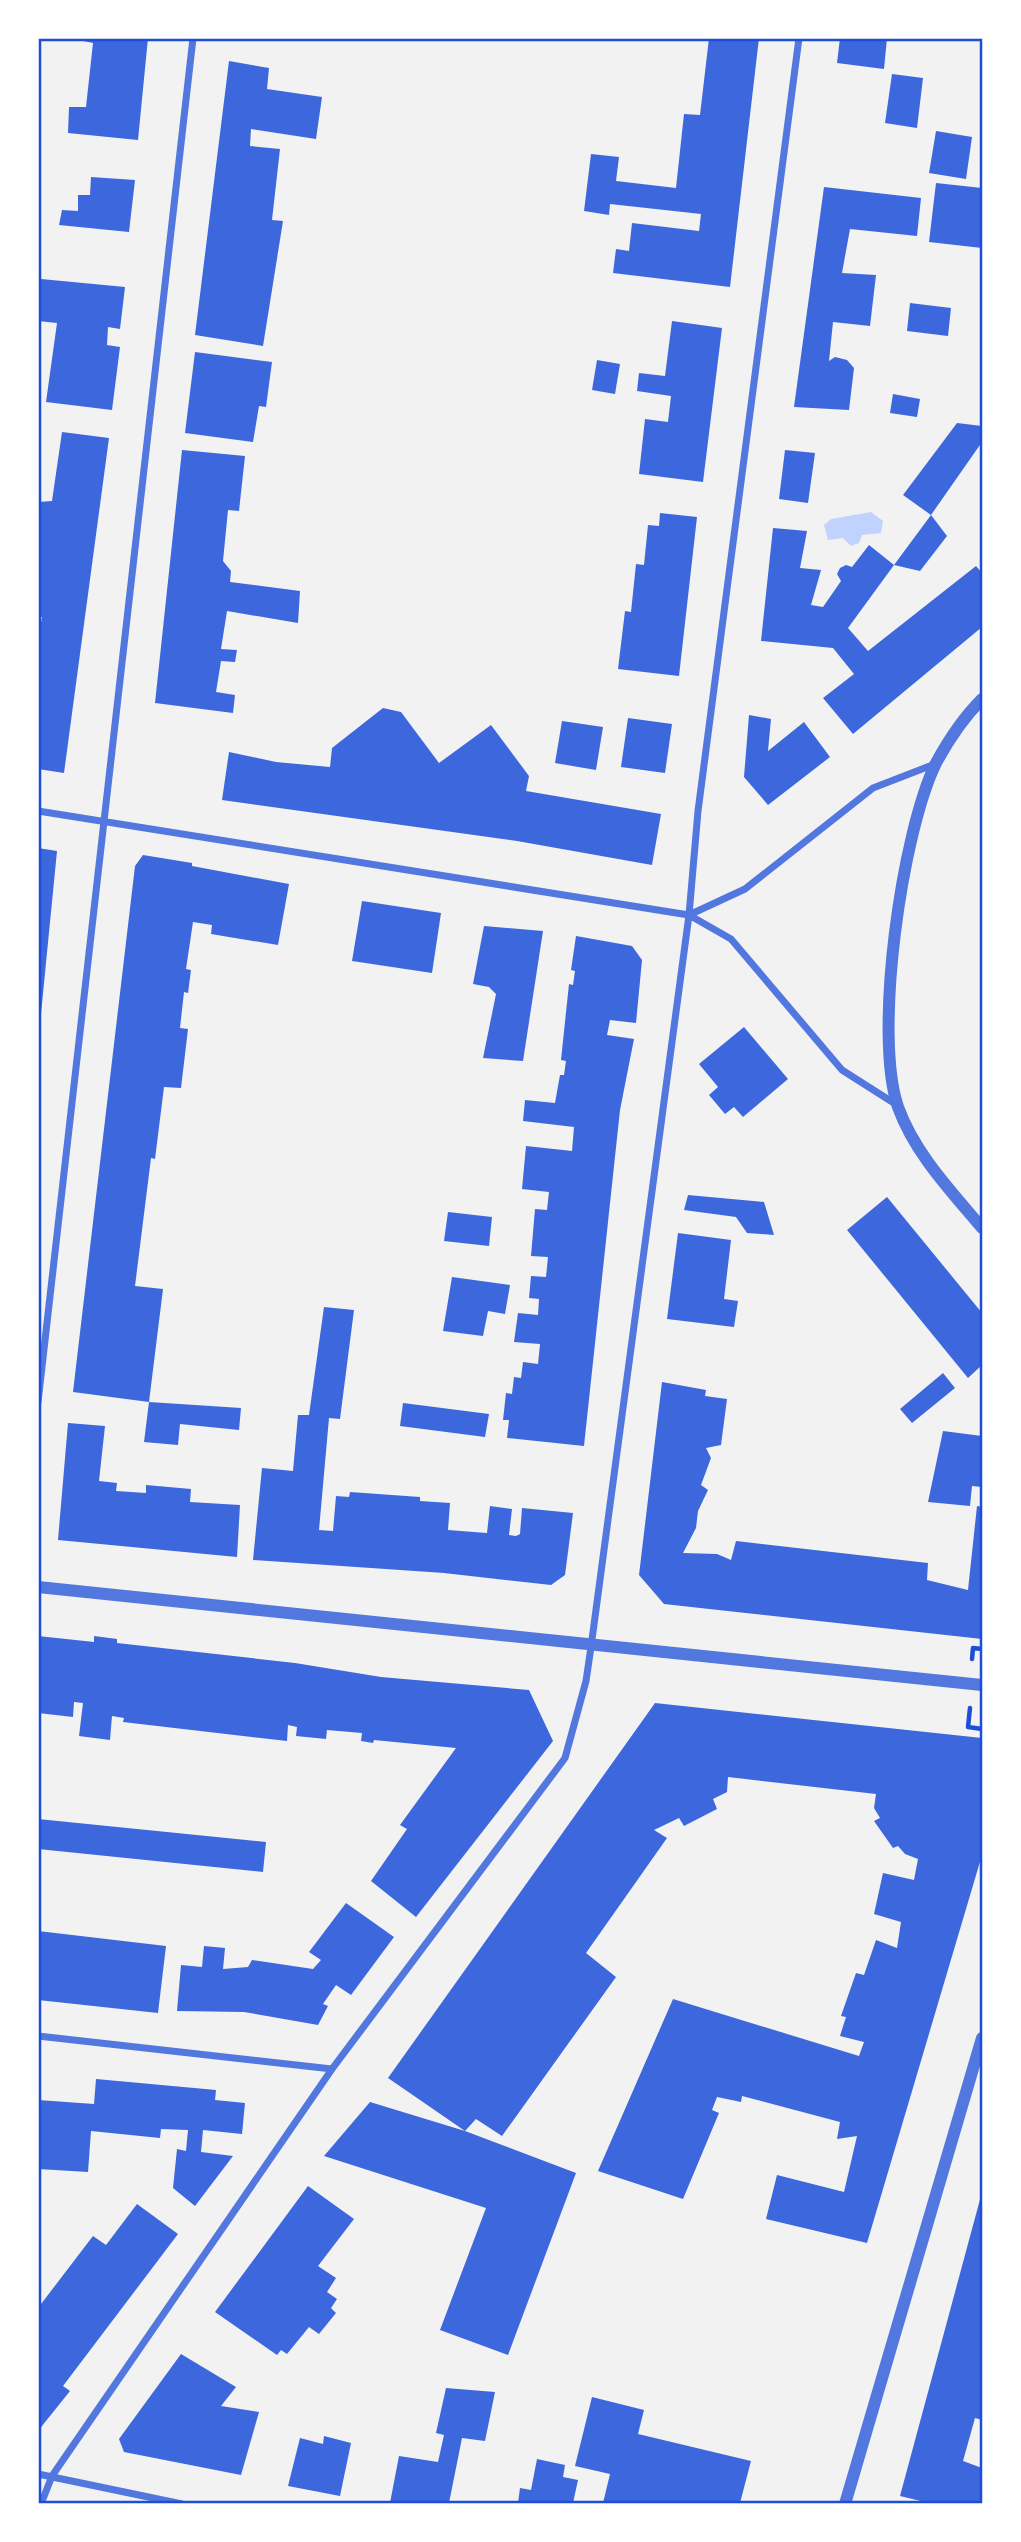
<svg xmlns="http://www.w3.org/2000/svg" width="1021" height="2542" font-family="Manrope,sans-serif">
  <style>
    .water { fill: #bfd3fe }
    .building { fill: #3d67dc }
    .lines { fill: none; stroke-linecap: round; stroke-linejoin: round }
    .path { stroke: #1d4ed8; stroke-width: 4.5 }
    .minor { stroke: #5277de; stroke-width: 7 }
    .tertiary { stroke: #5277de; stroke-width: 12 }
    .neatline { fill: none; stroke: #1d4ed8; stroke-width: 2.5 }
  </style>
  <rect width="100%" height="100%" fill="#f2f2f2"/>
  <path class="water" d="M871 512 883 521 881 533 862 535 859 543 851 546 843 538 828 540 824 525 831 519Z"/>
  <path class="building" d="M69 38H148L138 140 68 133 69 107H86L93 43Z
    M709 38H759L730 287 613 273 616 249 629 251 632 223 699 231 701 214 610 204 609 215 584 211 591 154 619 157 616 181 676 188 684 114 700 115Z
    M840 38H887L884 69 837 63Z
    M229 61 269 68 267 89 322 97 316 139 251 129 250 146 280 149 272 220 283 221 263 346 195 335Z
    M892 74 923 78 917 128 885 123Z
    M936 131 972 137 966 179 929 173Z
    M91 177 135 180 129 232 59 225 62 210 78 211V195H90Z
    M936 183 982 188V248L929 242Z
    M824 187 921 198 917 236 850 229 842 273 876 275 870 326 833 322 829 361 835 357 847 360 854 368 849 410 794 407Z
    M41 279 125 287 120 329 108 327 107 345 120 347 112 410 46 402 57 323 38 321Z
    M910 303 951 308 948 336 907 331Z
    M672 321 722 328 703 482 639 474 645 419 668 422 671 396 637 391 639 373 665 376Z
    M195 352 272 362 266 407 259 406 253 442 185 433Z
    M597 360 620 364 615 394 592 390Z
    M893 394 920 399 917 417 890 413Z
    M957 423 982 426V442L931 515 903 495Z
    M62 432 109 438 64 773 38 769V639L42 617H38V502L52 501Z
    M182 450 245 456 239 511 228 510 223 561 231 571 230 582 300 591 298 623 227 611 221 649 237 650 235 662 221 661 216 692 235 695 233 713 155 703Z
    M785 450 815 453 808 503 779 499Z
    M660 513 697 517 679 676 618 669 625 611 631 612 636 564 644 565 648 525 659 526Z
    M931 515 947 536 920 571 894 565Z
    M773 528 807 531 800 568 821 570 811 605 823 607 841 581 837 574 840 568 846 565 852 567 869 545 894 565 848 628 868 651 976 566 982 573V627L853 734 823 698 854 674 833 648 761 641Z
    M383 708 401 712 439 763 491 725 529 776 526 791 661 814 652 865 517 841 222 800 229 752 276 762 330 767 332 748Z
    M749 715 771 719 768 751 804 722 830 757 768 805 744 777Z
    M628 718 672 724 665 773 621 767Z
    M562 721 603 727 596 770 555 763Z
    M38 848 57 851 40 1024H38Z
    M143 855 192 863V866L289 884 278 945 211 934 212 925 193 922 186 969 191 970 188 993 184 992 180 1028 188 1029 181 1088 164 1087 155 1159 151 1158 135 1286 163 1289 149 1402 241 1408 239 1430 180 1424 178 1445 144 1442 149 1402 73 1392 135 866Z
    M362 901 441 913 432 973 352 961Z
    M484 926 543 931 523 1061 483 1058 496 994 489 987 473 984Z
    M576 936 632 946 642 960 636 1023 610 1020 607 1035 634 1039 620 1110 584 1446 507 1438 509 1420H503L506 1393 512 1394 514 1377 521 1378 523 1362 538 1364 540 1344 514 1342 518 1313 538 1315 539 1299 529 1298 531 1276 546 1277 548 1257 531 1256 535 1209 547 1210 549 1192 522 1189 526 1146 572 1151 574 1127 523 1121 525 1100 555 1103 560 1075H564L566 1061 561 1060 569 984 573 985 575 971 571 970Z
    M744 1027 788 1079 743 1117 734 1107 725 1114 709 1095 718 1087 699 1064Z
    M688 1195 764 1202 774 1235 747 1233 736 1217 684 1210Z
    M887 1197 982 1313V1365L968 1378 847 1230Z
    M448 1212 492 1217 489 1246 444 1241Z
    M678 1233 731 1240 724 1299 738 1301 734 1327 667 1319Z
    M452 1277 510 1285 505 1314 488 1311 483 1336 443 1331Z
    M324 1307 354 1310 340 1419 329 1418 319 1530 333 1531 336 1496 349 1497 350 1492 420 1497V1501L450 1503 448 1530 487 1533 490 1506 512 1509 509 1535 516 1536 520 1534 522 1508 573 1513 565 1575 551 1585 444 1573 253 1560 262 1468 293 1471 298 1415H309Z
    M943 1373 955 1388 912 1423 900 1409Z
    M662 1382 706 1390 705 1396 727 1399 721 1445 706 1448 711 1458 701 1485 708 1490 698 1511 696 1528 683 1553 717 1554 731 1560 736 1541 928 1563 927 1580 968 1590 977 1506 982 1507V1639L664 1604 639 1575Z
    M403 1403 489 1414 485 1437 400 1426Z
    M68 1423 105 1426 99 1481 117 1483 116 1491 146 1493V1485L191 1489 190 1502 240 1505 237 1557 58 1540Z
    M943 1431 982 1436V1487L972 1486 970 1506 928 1502Z
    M38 1636 94 1642V1636L117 1639V1643L295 1663 381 1677 529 1690 553 1741 416 1917 371 1881 407 1829 400 1825 456 1748 374 1740 373 1743 361 1741 362 1733 327 1730 326 1739 296 1736 297 1727 288 1725 287 1741 123 1722 124 1718 112 1716 110 1740 79 1736 83 1703 74 1702 73 1717 38 1713Z
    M655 1703 982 1738V1855L867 2243 766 2219 777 2175 844 2192 857 2136 837 2139 840 2122 742 2096 741 2102 717 2097 712 2110 719 2113 683 2199 598 2171 673 1999 859 2056 864 2042 840 2036 846 2017 841 2016 856 1973 864 1975 876 1940 897 1948 901 1922 874 1914 883 1873 914 1880 918 1859 905 1854 898 1846 893 1848 874 1821 880 1818 874 1808 876 1794 728 1777 727 1792 713 1799 717 1809 684 1826 679 1818 654 1830 667 1838 586 1953 616 1977 502 2136 476 2119 465 2131 388 2078Z
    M38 1819 266 1842 263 1872 38 1849Z
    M346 1903 394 1937 351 1995 336 1985 323 2004 328 2006 318 2025 244 2012 177 2011 181 1965 202 1967 204 1946 225 1948 223 1969 248 1967 252 1960 313 1969 321 1960 309 1952Z
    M38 1931 166 1946 158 2013 38 2000Z
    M96 2079 216 2090 215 2100 245 2103 242 2134 203 2130 201 2152 233 2156 195 2206 173 2188 177 2149 186 2151 188 2130 161 2129 160 2138 91 2131 88 2172 38 2169V2100L94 2104Z
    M370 2102 465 2131 576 2173 508 2355 440 2330 486 2208 324 2156Z
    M308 2186 354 2219 318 2266 336 2278 327 2292 337 2299 331 2308 336 2313 319 2334 309 2327 287 2354 281 2350 277 2355 215 2312Z
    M982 2192V2420L975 2418 963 2461 982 2468V2503H929L900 2496Z
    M137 2204 178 2234 63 2386 70 2391 38 2431V2308L93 2236 106 2245Z
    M181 2354 236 2387 221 2406 259 2412 241 2475 124 2452 119 2439Z
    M446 2388 495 2392 485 2441 462 2438 449 2503H390L399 2456 438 2462 444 2435 436 2433Z
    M592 2397 644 2410 638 2434 751 2461 740 2503H603L610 2474 575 2466Z
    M324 2436 351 2443 340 2496 288 2486 300 2438 323 2444Z
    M537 2459 565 2465 563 2477 578 2480 573 2503H518L520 2488 531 2490Z"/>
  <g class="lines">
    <path class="path" d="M972 1659 973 1648 982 1649
      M970 1708 968 1727 982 1729"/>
    <path class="minor" d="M38 811 689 915 731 939 842 1070 897 1105
      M689 915 745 889 873 788 935 764
      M38 1402 193 38
      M38 2036 332 2069
      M38 2474 182 2504
      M41 2504 52 2476 332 2069 565 1758 586 1681 591 1647 689 915 698 811 799 38"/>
    <path class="tertiary" d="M982 699C963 718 949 739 936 763 902 832 873 1034 898 1107 915 1154 951 1191 982 1228
      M38 1587 982 1685
      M845 2504 982 2038"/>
  </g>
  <rect width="1021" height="2542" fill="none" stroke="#ffffff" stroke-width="80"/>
  <rect x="40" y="40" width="941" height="2462" class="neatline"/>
</svg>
